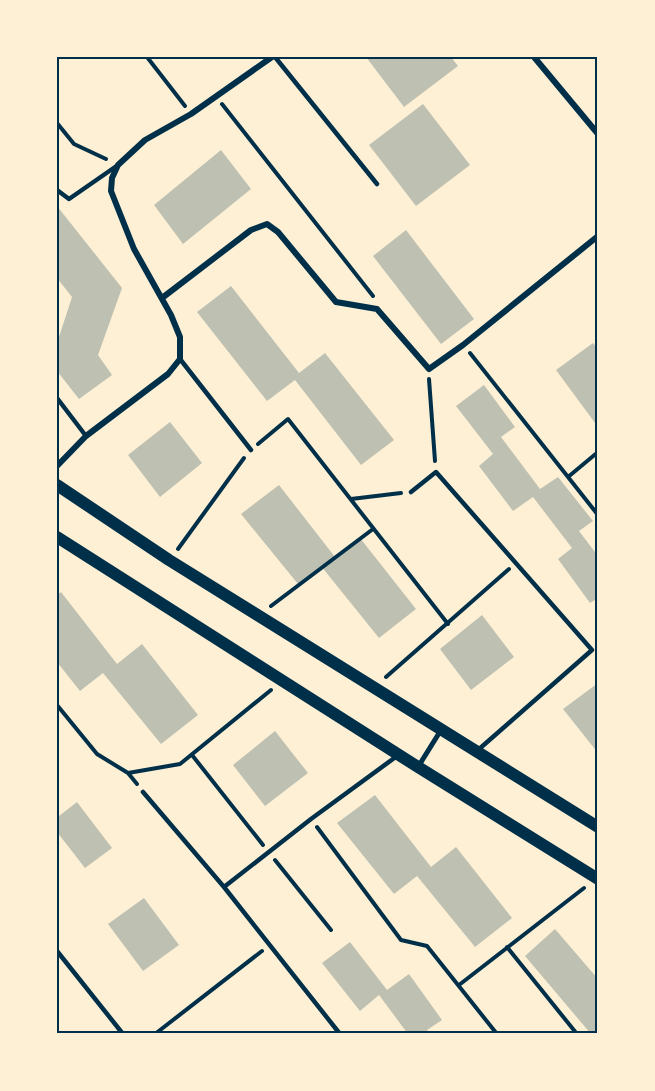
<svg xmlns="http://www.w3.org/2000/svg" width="655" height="1091" font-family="Figtree,sans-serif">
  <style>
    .building { fill: #bec0b2 }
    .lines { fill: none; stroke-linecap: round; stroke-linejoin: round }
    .path { stroke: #003049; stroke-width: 4 }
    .service { stroke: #003049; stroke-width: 4.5 }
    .pedestrian { stroke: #003049; stroke-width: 5 }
    .minor { stroke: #003049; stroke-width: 6 }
    .secondary { stroke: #003049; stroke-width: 12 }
    .neatline { fill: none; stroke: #003049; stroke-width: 2 }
  </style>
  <rect width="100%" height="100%" fill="#fdf0d5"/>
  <path class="building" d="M366 57H451L458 66 404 107Z
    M423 104 470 165 416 206 369 145Z
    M221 150 251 189 183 244 154 205Z
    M57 206 122 288 98 355 112 375 79 399 57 371V343L72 297 57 278Z
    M406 230 474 319 441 344 373 256Z
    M231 286 299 373 325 353 394 440 361 465 295 380 267 401 197 312Z
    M593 343 598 349V427L556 370Z
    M484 385 515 427 501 437 540 489 558 477 593 521 579 531 598 556V598L590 603 558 559 572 548 533 497 513 511 479 466 493 454 456 406Z
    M170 422 202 463 160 497 128 455Z
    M279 485 335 557 360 538 416 609 379 638 321 566 298 584 241 514Z
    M61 592 117 664 142 644 198 715 161 744 103 673 80 691 57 662V595Z
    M482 615 514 657 471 690 440 649Z
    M598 683V753L563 709Z
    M275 731 308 773 265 806 233 765Z
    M375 795 431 867 456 847 512 918 475 947 417 876 394 894 337 823Z
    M77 802 112 848 85 868 57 832V812L59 816Z
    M144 898 179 945 143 971 108 924Z
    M555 929 598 979V1034H591L525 956Z
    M350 942 387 990 409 974 442 1020 427 1030 430 1034H408L379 995 360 1011 322 963Z"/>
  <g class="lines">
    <path class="path" d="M147 57 185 106
      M222 104 373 296
      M57 123 74 144 106 159
      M470 353 598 515
      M429 379 435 461
      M258 444 288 419 448 624
      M568 477 598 452
      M351 499 401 493
      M178 549 244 458
      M271 606 373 529
      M386 677 509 569
      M57 705 97 754 128 773 180 764 271 690
      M192 755 263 845
      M128 773 137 784
      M317 827 401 940 427 946 497 1034
      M275 860 331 930
      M507 947 577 1034
      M459 985 584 888
      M155 1034 262 951"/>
    <path class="service" d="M275 57 377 184
      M57 190 69 199 118 165
      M180 359 251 450
      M57 398 86 436
      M411 492 436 472 592 650 478 750
      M143 792 224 887 340 1034
      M224 887 311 819 397 756
      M57 951 123 1034"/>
    <path class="pedestrian" d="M418 767 441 730"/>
    <path class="minor" d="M534 57 598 134
      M162 298 251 230 267 224 278 232 336 302 377 309 429 369 463 345 598 236
      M57 466 86 436 168 374 180 359V337L171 315 134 249 111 191 112 178 118 165 145 140 191 114 272 57"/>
    <path class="secondary" d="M57 485 169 560 598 827
      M57 537 418 767 598 879"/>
  </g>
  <rect width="655" height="1091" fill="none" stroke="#fdf0d5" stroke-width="117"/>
  <rect x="58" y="58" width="538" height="974" class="neatline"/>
</svg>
